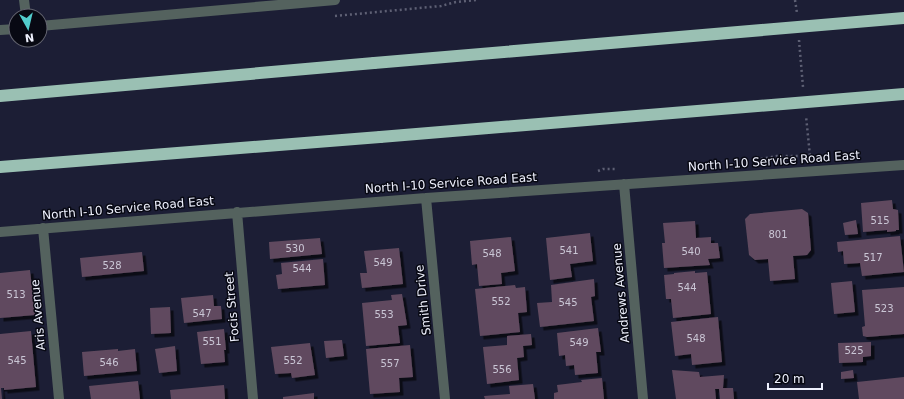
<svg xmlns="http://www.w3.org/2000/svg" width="904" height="399" font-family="'DejaVu Sans',sans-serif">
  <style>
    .building { fill: #604a5e; filter: url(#shadow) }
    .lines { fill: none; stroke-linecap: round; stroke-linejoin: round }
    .path { stroke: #5e6074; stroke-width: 2.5; stroke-dasharray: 2 3; stroke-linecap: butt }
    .minor { stroke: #54625e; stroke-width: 10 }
    .highway { stroke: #9ac0b3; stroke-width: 12 }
    .highway-bridge { stroke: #9ac0b3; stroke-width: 12 }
    .labels { text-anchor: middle; stroke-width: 3; stroke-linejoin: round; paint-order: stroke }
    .number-label { font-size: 10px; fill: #cac6d5 }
    .street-label { font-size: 12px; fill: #eef0fd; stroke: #080913 }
  </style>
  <defs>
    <filter id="shadow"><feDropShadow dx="3.5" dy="3.5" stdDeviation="0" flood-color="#0009"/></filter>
  </defs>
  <rect width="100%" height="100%" fill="#1c1e35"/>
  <path class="building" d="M892 200 893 209 898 210 899 230H896V231L887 232V230L863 232 861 203Z
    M802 209 808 213 811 250 807 255 793 256 795 279 770 281 768 259 755 260 749 255 745 219 750 214Z
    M856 220 858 234 845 235 843 223Z
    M695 221 696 238 711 237V243H718L720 258 708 259 710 265 664 268 662 243H665L663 223Z
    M590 233 593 261 570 264 572 277 550 280 546 238Z
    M900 236 904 272 862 276 860 263 844 264 843 251 838 252 837 242Z
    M511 237 515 271 501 273 502 284 479 286 477 264 472 265 470 241Z
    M320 238 322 254 270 259 269 242Z
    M399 248 403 284 362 288 360 273H367L364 251Z
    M142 252 144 271 82 277 80 258Z
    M323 259 325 285 278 289 276 275 282 274 281 263Z
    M30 270 35 315 0 318V273Z
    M695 271V273L707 272 711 314 673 318 671 299H666L664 275 674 274V273Z
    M594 279 595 296 591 297 594 321 540 327 537 303 552 302 551 285Z
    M852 281 855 312 834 314 831 283Z
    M515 285 516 288 525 287 527 312 518 313 520 332 480 336 475 289Z
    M904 287V334L867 337 863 336 862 327 865 326 862 290Z
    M402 294 407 325 398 326 400 343 366 346 362 303 392 300 391 295Z
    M213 295 214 306H221L222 319 184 323 181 298Z
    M170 307 171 333 151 334 150 308Z
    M718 317 722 362 692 365 691 354 675 356 671 322Z
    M598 328 601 352H596L598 373 575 375 574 365 566 366 565 355 559 356 557 333Z
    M224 329 226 350H224L225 362 201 364 197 332Z
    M31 331 36 387 4 390V388H1L2 399H0V334Z
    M531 334 532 345 523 346 524 357 517 358 519 380 487 384 483 347 507 345V336Z
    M342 340 344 356 326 358 324 341Z
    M871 342V356L863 357V362L839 363 838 343Z
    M310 343 315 375 292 378 291 373 275 374 271 347Z
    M410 345 413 377 399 378 400 392 370 394 366 349Z
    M175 346 177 371 159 373 155 349Z
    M118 349V351L135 349 137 371 84 376 82 352Z
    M672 370 699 372 700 377 724 375 723 388H733L734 399H720L719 389H715L716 399H676Z
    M853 370 854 378 841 379V372Z
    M904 377V399H859L857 382Z
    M602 378 604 399H554V393L558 392 557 385 582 382 581 380Z
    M138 381 140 399H91L89 386Z
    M533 384 535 399H485L484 396 510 394 509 386Z
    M224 385 225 399H171L170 390Z
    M314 393V399H283V397Z"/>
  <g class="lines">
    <path class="path" d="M795 0 797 13
      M335 16 441 6 456 2 476 0
      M799 40 803 87
      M22 41 33 40
      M761 159 777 156H810L806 116
      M598 171 603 169H615"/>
    <path class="minor" d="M24 0 26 16
      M40 26 335 0
      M0 30 16 29
      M624 184 643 399
      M426 198 445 399
      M237 212 253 399
      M43 228 59 399
      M0 232 426 198 904 165"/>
    <path class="highway" d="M0 96 374 63
      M0 167 380 137"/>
    <path class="highway-bridge" d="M374 63 904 18
      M380 137 904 94"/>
  </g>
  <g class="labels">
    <g class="number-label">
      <text x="880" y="224">515</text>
      <text x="778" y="238">801</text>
      <text x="295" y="252">530</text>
      <text x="569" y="254">541</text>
      <text x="691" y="255">540</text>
      <text x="492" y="257">548</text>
      <text x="873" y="261">517</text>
      <text x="383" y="266">549</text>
      <text x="112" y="269">528</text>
      <text x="302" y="272">544</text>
      <text x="687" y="291">544</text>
      <text x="16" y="298">513</text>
      <text x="501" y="305">552</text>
      <text x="568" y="306">545</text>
      <text x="884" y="312">523</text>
      <text x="202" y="317">547</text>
      <text x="384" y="318">553</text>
      <text x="696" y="342">548</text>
      <text x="212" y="345">551</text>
      <text x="579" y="346">549</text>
      <text x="854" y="354">525</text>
      <text x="17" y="364">545</text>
      <text x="293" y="364">552</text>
      <text x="109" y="366">546</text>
      <text x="390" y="367">557</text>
      <text x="502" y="373">556</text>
    </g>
    <g class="street-label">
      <text transform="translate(774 161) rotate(-4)" y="4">North I-10 Service Road East</text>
      <text transform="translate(451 183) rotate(-4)" y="4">North I-10 Service Road East</text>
      <text transform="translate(128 208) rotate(-5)" y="4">North I-10 Service Road East</text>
      <text transform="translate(621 293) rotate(-95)" y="4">Andrews Avenue</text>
      <text transform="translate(423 300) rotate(-96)" y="4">Smith Drive</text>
      <text transform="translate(232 307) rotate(-95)" y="4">Focis Street</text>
      <text transform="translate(38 315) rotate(-95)" y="4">Aris Avenue</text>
    </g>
  </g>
  <g transform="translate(28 28) rotate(172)"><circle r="19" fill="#080913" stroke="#646571"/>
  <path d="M0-3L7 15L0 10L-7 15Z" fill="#52cdcd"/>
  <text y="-6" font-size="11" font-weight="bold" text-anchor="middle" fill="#eef0fd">N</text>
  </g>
  <path d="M768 383v6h54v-6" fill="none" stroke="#eef0fd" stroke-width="2"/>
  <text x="774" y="383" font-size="12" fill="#eef0fd" stroke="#080913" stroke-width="3" paint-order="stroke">20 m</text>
</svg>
